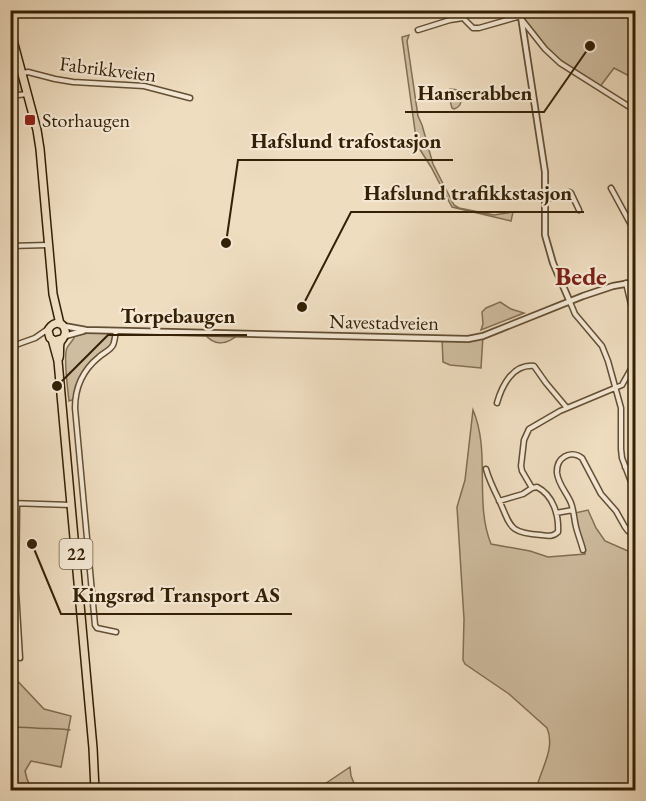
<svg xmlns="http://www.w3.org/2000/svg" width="646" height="801" font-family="'EB Garamond',serif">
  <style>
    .green { fill: #cfbda0; stroke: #826e52; stroke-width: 1.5 }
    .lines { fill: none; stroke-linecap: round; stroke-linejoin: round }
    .stream { stroke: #7e6b4f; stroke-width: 1.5 }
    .minor-casing { stroke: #634f34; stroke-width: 7 }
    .tertiary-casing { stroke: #634f34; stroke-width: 8 }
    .trunk-casing { stroke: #342005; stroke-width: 10 }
    .minor { stroke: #f5e9d6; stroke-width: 4 }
    .tertiary { stroke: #f5e9d6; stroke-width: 4.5 }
    .trunk { stroke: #efddc0; stroke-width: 7 }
    .poi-dot { fill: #8f2418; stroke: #f5e9d6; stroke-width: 2 }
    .labels { text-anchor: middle; stroke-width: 4.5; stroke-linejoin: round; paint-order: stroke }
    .shield { fill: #f5e9d6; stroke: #6e5c44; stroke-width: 1.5 }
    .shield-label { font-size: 18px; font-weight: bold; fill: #342005 }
    .street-label { font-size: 20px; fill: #342005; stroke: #f5e9d6 }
    .poi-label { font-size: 20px; fill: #342005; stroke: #f5e9d6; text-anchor: start }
    .district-label { font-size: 26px; font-weight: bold; fill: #7a1f14; stroke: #f5e9d6 }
    .leader { fill: none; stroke: #342005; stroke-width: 2 }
    .callout-dot { fill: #342005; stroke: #f5e9d6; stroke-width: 2 }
    .callout-label { font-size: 21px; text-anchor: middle; font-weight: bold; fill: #342005; stroke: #f5e9d6; stroke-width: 4.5; stroke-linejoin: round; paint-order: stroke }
  </style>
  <rect width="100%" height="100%" fill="#efddc0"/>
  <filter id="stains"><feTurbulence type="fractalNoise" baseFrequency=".00333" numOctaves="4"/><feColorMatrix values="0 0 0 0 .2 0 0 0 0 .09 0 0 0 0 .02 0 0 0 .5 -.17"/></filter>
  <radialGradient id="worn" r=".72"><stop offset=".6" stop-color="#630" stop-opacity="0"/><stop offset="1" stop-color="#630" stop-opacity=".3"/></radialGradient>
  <path class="green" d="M520 11H635V79L614 68 599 88 560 63 522 19Z
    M409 35 407 41 418 116 422 125 433 164 454 205 459 208 494 215 513 212 511 221 452 207 431 167 417 145 402 37Z
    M14 43 28 94 11 96V47Z
    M450 89 458 90C461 97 464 106 454 109L452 108 449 97Z
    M500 302 511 309 524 313 481 330 483 324 482 312 486 308Z
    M101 330 116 331 113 345 85 372 75 399 69 401C68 391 63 356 67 348 69 344 73 341 75 336Z
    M204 333 239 334C227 345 214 347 204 333Z
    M483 336 481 368 450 365 443 362 442 339Z
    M473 410C491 452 474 502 491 544L530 551 548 557 585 554 575 513 588 510 596 528 605 541 635 554V790H536C540 770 556 749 547 728L509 694 465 664 463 660 464 619 457 507 465 480Z
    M10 673 44 709 71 716 61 767 31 761 25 771 27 779 31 788 23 790H11Z
    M350 767 351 776 357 790H316Z"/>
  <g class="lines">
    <path class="stream" d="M10 728C19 726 26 728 35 728 47 729 58 728 70 730"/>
    <g class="minor-casing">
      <path id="minor" d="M461 10 465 20 473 28H479L521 16
        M522 20 545 49 560 63 636 111
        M418 30 450 20 463 18
        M23 73 28 72 55 79 73 82 144 86 190 98
        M10 96 27 94
        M611 188 636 234
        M545 200 569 192 571 193 579 210
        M10 246 48 245
        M626 283 636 326
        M570 302 575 314 602 346 608 361 621 408V449L622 458 636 495
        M116 331C115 335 115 341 113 345 111 350 103 353 99 357 83 370 75 388 75 408L95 625 97 628 116 632
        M10 347 35 338 48 329
        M497 403C502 385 513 364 534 366L546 383 567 408
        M625 467 636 468
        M486 469C489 480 494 490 499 500 511 526 508 533 541 535 548 536 553 537 558 532 559 515 553 495 537 487L532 488 523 494 499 501
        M532 488 522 471 521 466 524 440 529 429 560 411 622 385 636 360
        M10 503 71 505
        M17 504 16 591 20 658
        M556 513 573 510
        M583 550C581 542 578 535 576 527 574 519 574 511 571 503 567 493 558 484 557 473 556 458 570 449 582 458L601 494 616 511 625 527 628 531 636 535"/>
    </g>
    <g class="tertiary-casing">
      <path id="tertiary" d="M520 10 545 172V235L553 263 570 302
        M64 326 86 330 468 339 483 336 583 296 613 286 636 282
        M65 336 83 331"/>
    </g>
    <g class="trunk-casing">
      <path id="trunk" d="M10 29 37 130 40 149 53 294 60 324
        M52 339 58 361 93 748 95 790
        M59 358C60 354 59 348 60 343 62 338 67 336 65 330 62 318 50 324 48 331L50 338 54 341 61 339"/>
    </g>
    <use href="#minor" class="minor"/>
    <use href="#tertiary" class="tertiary"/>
    <use href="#trunk" class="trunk"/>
  </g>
  <rect class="poi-dot" x="24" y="114" width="12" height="12" rx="3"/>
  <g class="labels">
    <rect class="shield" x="59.5" y="539" width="33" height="30" rx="4.5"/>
    <g class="shield-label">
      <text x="76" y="560">22</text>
    </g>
    <g class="street-label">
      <text transform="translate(108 69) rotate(7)" y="7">Fabrikkveien</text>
      <text transform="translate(384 322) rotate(1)" y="7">Navestadveien</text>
    </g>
    <g class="poi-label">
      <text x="42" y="127">Storhaugen</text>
    </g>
    <g class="district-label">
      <text x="581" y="285">Bede</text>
    </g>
  </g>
  <path class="leader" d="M590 46L544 112H405M226 243L238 160H453M302 307L351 212H584M57 386L108 335H247M32 544L61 614H292"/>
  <g class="callout-dot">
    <circle cx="590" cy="46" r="6"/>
    <circle cx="226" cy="243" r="6"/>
    <circle cx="302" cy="307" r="6"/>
    <circle cx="57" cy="386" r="6"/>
    <circle cx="32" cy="544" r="6"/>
  </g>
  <g class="callout-label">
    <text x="475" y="100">Hanserabben</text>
    <text x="346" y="148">Hafslund trafostasjon</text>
    <text x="468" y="200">Hafslund trafikkstasjon</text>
    <text x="178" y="323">Torpebaugen</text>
    <text x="176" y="602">Kingsrød Transport AS</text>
  </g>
  <rect width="646" height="801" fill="none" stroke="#efddc0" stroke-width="36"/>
  <rect x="12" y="12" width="622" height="777" fill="none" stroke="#342005" stroke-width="3"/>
  <rect x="18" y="18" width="610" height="765" fill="none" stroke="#342005" stroke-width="1.5"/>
  <rect width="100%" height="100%" filter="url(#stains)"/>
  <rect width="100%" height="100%" fill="url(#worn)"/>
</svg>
